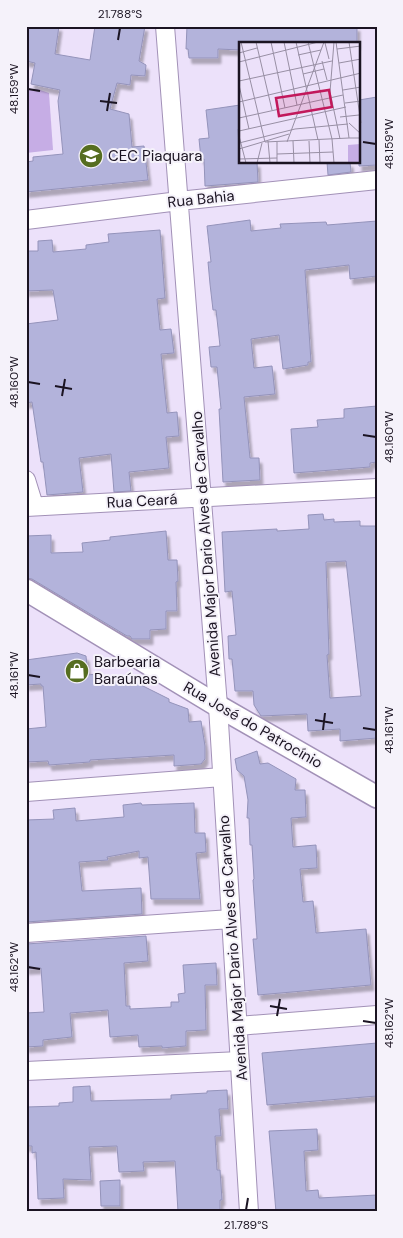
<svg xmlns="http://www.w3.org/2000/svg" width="403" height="1238" font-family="'DM Sans',sans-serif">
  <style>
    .green { fill: #c6ade5 }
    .building { fill: #b3b3db; stroke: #9493ba; fill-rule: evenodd; filter: url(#shadow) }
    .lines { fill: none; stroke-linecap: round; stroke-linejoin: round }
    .minor-casing { stroke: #a291b7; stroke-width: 20 }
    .tertiary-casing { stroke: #a291b7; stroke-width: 24 }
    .minor { stroke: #fff; stroke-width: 18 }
    .tertiary { stroke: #fff; stroke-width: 21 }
    .ticks { fill: none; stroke: #1b1422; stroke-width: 2 }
    .labels { text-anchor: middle; stroke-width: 4; stroke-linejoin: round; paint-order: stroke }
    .poi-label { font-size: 15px; fill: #1b1422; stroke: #f5f2fa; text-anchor: start }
    .street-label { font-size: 15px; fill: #1b1422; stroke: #f5f2fa }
    .inset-road { fill: none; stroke: #988fa4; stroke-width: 1 }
    .view { fill: #c2185b; fill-opacity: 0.15; stroke: #c2185b; stroke-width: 2.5 }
    .inset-edge { fill: none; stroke: #1b1422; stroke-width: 2.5 }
    .neatline { fill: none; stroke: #1b1422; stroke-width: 2 }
    .ticks-label { font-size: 12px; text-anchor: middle; fill: #1b1422 }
  </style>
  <defs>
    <filter id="shadow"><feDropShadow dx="3" dy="5.5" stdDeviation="1" flood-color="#0004"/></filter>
  </defs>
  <rect width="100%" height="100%" fill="#ece1fa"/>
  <path class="green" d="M37 89 49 93 53 150 26 153V90Z"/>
  <path class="building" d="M26 26H59L55 54 90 60 95 26H145L139 61 146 65 145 76 131 75 130 85 117 83 110 109 129 114 132 147 144 146 148 180 26 192V162L33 161V157L63 154 58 101 60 90 31 84 35 63 26 61Z
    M187 26H357V44H240V50L218 49V58H189L188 49H186Z
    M377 97V165L359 166V100Z
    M240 105V129H238L240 162H257L258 182 205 186 204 159H201L199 139 209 138 206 110Z
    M327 162H350L351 172 328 175Z
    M250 220 251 231 281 228 280 224 326 222 327 225 377 221V276L350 279 349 265 305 270 311 362H308V365L283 369 279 335 251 339 254 368 272 366 275 394 244 397 250 458H259L260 480 223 482 219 409H221L217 367H211L209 347 220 346 216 310H213L210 284 208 262H211L207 226Z
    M160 230 165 298 157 299 160 330 171 329 174 353 161 354 165 394 167 413 177 412 179 436 166 437 169 468 129 472 131 491 114 492 111 454 79 458 83 492 47 495 43 462H41L32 402 26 403V324L58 320 53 290 26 291V251H38V241L52 240 53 252 86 249V245L109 242 108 234Z
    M377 406V462L370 463V467L294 473 291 429 318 427 317 420 344 418V409Z
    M323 514 324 520 334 519V522L360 521V526H377V738L340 741V729L308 731 307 714 261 716 254 705 253 691H235L232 659H229L228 636 236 635 232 591 225 592 222 532 277 529V531L309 529 308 515ZM346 561 361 696 330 698 327 655 329 654 326 562Z
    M166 531 168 560H177L178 581 176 582 177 611H166V629L150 630V639H132L130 636H127L32 579 26 578V536L51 535V553L83 552 82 543 110 540V537Z
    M77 653 86 656 88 675 96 674V683L133 681 169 699V702L188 709 189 722 201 721 205 746V759L201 764 174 766V755L90 760V762L49 765 48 761 26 762V729L46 727 43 686H41V684L26 685V660Z
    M257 751 260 764 268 763 296 779 295 790H305L306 817 291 818 293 847 316 845 317 868 300 869 303 902 313 901 316 933 366 929 371 985 258 995 253 939H257L253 880 254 879 252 845H250L249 818H247L248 800 244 776 237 770 235 759Z
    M141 803 142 805 194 803 195 833H205L206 852 196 853 200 899H151L148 857 139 858V851L107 857 108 860 79 862 82 891 141 888 142 914 26 922V820L54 819 53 810 75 808 76 821 124 817 123 805Z
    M146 936 148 961 124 963 126 1006H130V1009L171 1007V1002H179L178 994 185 993 183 965 216 963 217 985H205L206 1030 186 1031V1046L162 1048V1046L139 1047 138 1035 110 1037 108 1010 70 1013 72 1037 43 1040V1046L26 1047V1013L44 1012 41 968 26 969V944Z
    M377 1043V1096L267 1105 262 1053Z
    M90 1086 91 1101 171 1099V1095L207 1093V1091L227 1090 228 1109H219L221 1136H215L217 1170H220L222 1200H220V1212H178L175 1161 143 1162 144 1171 119 1172 117 1146 89 1147 91 1180 63 1179 64 1198 38 1199 36 1152 32 1153V1146H26V1107L59 1106V1103L73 1102V1087Z
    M317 1129 318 1150 304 1151 306 1191 318 1190 319 1198 377 1195V1212H276L269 1131Z
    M120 1180V1206H101L100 1181Z"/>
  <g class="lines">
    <g class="minor-casing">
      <path id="minor" d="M165 26 218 706 249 1212
        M26 220 179 201 377 180
        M26 480 34 506
        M26 507 377 488
        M26 792 222 777
        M26 933 231 919
        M238 1026 377 1015
        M26 1071 240 1061"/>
    </g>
    <g class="tertiary-casing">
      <path id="tertiary" d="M26 590 218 706 377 797"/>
    </g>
    <use href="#minor" class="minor"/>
    <use href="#tertiary" class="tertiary"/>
  </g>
  <path class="ticks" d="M118 40 120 28M28 89 40 91M100 101 117 103M107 111 110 93M363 142 376 144M28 382 40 384M55 386 72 389M62 396 65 379M363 435 376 437M28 675 40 677M315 720 333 723M363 728 376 730M323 730 325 713M28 967 40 969M270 1006 287 1009M277 1016 280 999M363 1021 376 1023M246 1210 248 1198"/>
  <defs>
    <g id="school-disc" transform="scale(1.25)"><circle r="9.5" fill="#566e20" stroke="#f5f2fa"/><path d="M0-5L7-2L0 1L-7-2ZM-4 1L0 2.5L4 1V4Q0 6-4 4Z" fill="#fff"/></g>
    <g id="shop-disc" transform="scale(1.25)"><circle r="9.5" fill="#566e20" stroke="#f5f2fa"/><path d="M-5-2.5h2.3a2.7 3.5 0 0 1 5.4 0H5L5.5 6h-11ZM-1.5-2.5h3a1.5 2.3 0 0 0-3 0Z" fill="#fff"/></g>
  </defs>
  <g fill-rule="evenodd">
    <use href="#school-disc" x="91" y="156"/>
    <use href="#shop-disc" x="77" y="671"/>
  </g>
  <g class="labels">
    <g class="poi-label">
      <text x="108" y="161">CEC Piaquara</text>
      <text x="94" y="667">Barbearia<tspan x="94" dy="17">Baraúnas</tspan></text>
    </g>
    <g class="street-label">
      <text transform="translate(201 199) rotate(-6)" y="5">Rua Bahia</text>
      <text transform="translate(142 501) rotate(-3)" y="5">Rua Ceará</text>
      <text transform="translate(206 544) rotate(-94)" y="5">Avenida Major Dario Alves de Carvalho</text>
      <text transform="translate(253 725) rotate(30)" y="5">Rua José do Patrocínio</text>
      <text transform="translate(233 948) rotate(-94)" y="5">Avenida Major Dario Alves de Carvalho</text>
    </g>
  </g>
  <g transform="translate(239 42)">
    <rect width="121" height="121" fill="#ece1fa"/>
    <path d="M121 102V121H109V103Z" fill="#c6ade5"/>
    <path class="inset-road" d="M2 0 26 100M17 0 33 68M32 0 46 66M45 0 58 63M57 0 79 98M69 0 93 97 95 121M95 0 91 50 101 97M97 0 110 96H122M110 0 122 81M86 1 90 17M98 7 122 4M0 11 18 6M59 13 82 8M83 19 88 38M0 20 79 0M100 21 122 17M64 32 85 27M0 39 93 19M0 43 10 87M104 48 122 45M0 60 122 31M106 61 122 59M101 75 120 73M0 76 104 53M110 81 122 92M0 89 107 65M0 94 7 121M80 98 81 121M29 99 31 121M54 99 55 121M70 99 71 121M26 100 110 96M38 100V121M48 100 85 0M0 101 56 87 109 82M0 107 50 92M38 112 94 110M0 117 38 116M18 121 23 101"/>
    <path class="view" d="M90 48 93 65 40 74 37 56Z"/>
    <rect width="121" height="121" class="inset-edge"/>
  </g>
  <rect width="403" height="1238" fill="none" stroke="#f5f2fa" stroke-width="55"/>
  <rect x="28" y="28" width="348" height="1182" class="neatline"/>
  <g class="ticks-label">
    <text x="120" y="18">21.788°S</text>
    <text transform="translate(14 89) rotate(-90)" y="4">48.159°W</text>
    <text transform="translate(389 144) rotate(-90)" y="4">48.159°W</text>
    <text transform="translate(14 382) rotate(-90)" y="4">48.160°W</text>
    <text transform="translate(389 437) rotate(-90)" y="4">48.160°W</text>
    <text transform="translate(14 675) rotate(-90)" y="4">48.161°W</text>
    <text transform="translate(389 730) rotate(-90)" y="4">48.161°W</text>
    <text transform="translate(14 967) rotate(-90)" y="4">48.162°W</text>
    <text transform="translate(389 1023) rotate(-90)" y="4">48.162°W</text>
    <text x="246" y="1229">21.789°S</text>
  </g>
</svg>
